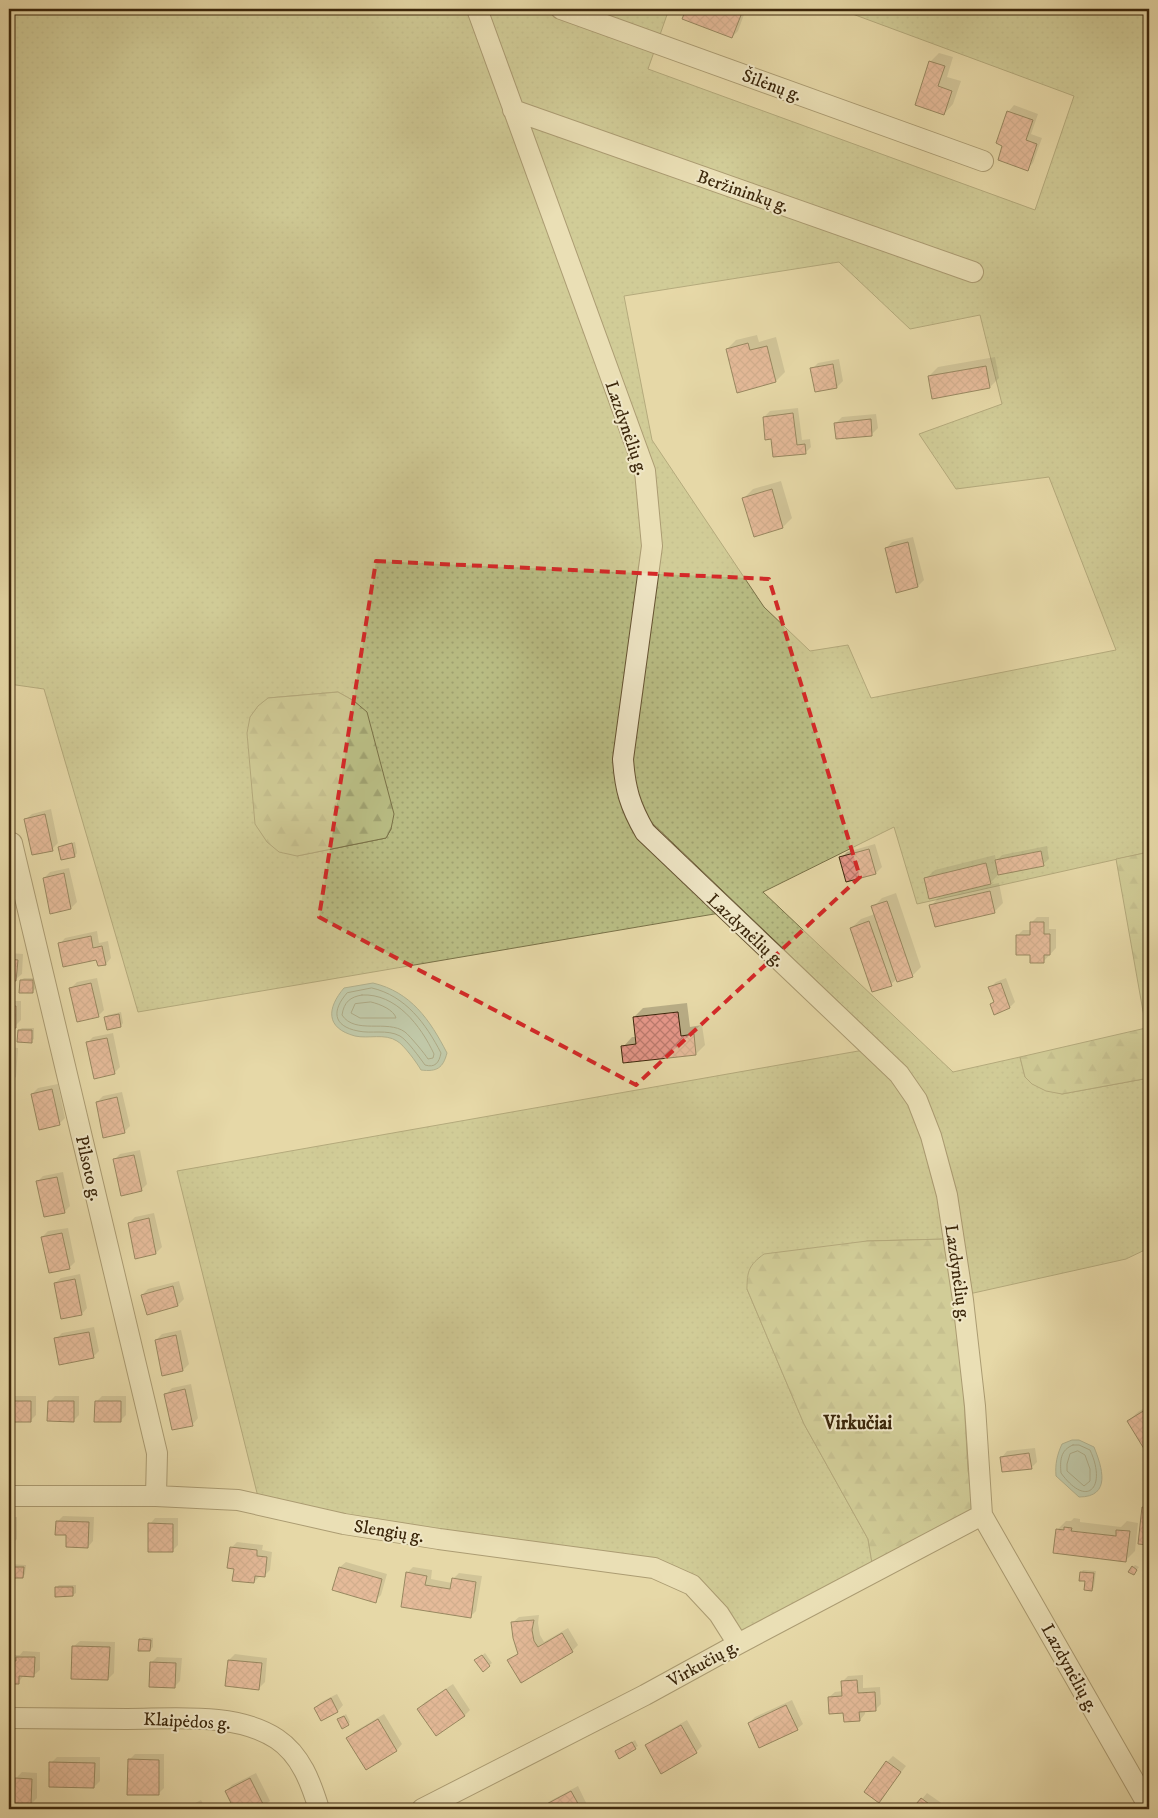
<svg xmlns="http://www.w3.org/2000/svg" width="1158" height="1818" font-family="'IM FELL DW Pica',serif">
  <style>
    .grass { fill: url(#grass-dots); stroke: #7a7248; fill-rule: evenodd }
    .forest { fill: url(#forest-firs); stroke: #7a7248 }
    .water { fill: #97b9ae; stroke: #737f6d }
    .shadow { fill: #0003 }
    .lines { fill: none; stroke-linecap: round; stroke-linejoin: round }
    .shore { stroke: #6a705c; stroke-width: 1 }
    .building { fill: url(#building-cross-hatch); stroke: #3c270b }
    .minor-casing { stroke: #665332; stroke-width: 22 }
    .minor { stroke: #efe6c6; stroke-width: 20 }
    .marked { fill: none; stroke: #d62828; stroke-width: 4; stroke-dasharray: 10 6; stroke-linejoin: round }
    .labels { text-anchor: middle; stroke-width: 4; stroke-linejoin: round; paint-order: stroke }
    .street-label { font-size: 18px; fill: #3c270b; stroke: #efe6c6 }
    .neighbourhood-label { font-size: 19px; font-weight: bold; fill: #3c270b; stroke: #efe6c6 }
  </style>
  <defs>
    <pattern id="grass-dots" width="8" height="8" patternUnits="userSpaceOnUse" patternTransform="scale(1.25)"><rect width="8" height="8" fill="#b9bd84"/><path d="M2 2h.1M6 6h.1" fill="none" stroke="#a0a271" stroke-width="1.8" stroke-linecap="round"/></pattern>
    <pattern id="forest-firs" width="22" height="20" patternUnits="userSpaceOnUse" patternTransform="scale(1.25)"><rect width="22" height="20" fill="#b9bd84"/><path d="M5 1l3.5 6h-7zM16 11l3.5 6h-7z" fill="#a0a271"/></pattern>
    <pattern id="building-cross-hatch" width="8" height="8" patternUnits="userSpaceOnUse" patternTransform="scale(1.25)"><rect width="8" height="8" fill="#e49688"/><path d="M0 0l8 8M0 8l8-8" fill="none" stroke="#ba7a6d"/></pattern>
  </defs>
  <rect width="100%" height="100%" fill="#e6d8a7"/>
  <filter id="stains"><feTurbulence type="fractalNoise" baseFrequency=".004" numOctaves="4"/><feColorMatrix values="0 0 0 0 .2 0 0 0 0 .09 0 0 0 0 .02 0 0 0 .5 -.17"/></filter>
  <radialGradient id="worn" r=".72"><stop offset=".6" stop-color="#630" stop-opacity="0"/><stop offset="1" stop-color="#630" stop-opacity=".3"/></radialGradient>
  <path class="grass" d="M9 9H468L632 459 640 490 644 542 617 783 720 913 138 1012 44 689 9 684ZM338 692 354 701 391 829 386 838 297 856 268 698Z
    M485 9H669L648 69 1035 210 1074 96 839 9H1149V852L917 904 894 827 763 892 953 1072 1020 1057 1025 1077 1062 1094 1149 1078V1248L1126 1259 969 1294 916 1082 892 1053 650 821 636 800 631 741 657 548 658 503 654 470ZM839 262 910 329 980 315 1002 404 919 434 956 489 1049 477 1116 650 871 698 848 645 810 651 764 607 652 440 624 296Z
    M864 1050 881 1066 917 1117 931 1160 946 1239 867 1241 747 1289 804 1424 868 1539 872 1563 740 1632 695 1579 402 1526 258 1497 177 1171Z"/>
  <path class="forest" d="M338 692 354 701 367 712 394 814 391 829 386 838 297 856 279 852 267 842 255 824 247 733 250 717 258 706 268 698Z
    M1149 852V1078L1062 1094 1046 1091 1032 1084 1025 1077 1020 1057 1146 1028 1116 859Z
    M946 1239 963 1382 968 1471 975 1503 970 1512 872 1563 868 1539 804 1424 747 1289C747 1271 749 1265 764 1254L867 1241Z"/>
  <path class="water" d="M373 983C411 992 430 1020 447 1053 443 1068 437 1072 421 1070 417 1063 404 1045 397 1041 385 1033 368 1039 355 1036 325 1028 327 1008 344 988Z
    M1072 1440H1079L1094 1447C1102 1467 1112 1497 1079 1497L1056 1476C1055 1464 1057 1455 1062 1444Z"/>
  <path class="shadow" d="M688 9H746L738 31 732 37 684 19Z
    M939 53 953 57 947 77 961 81 953 104 944 114 930 62Z
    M1014 105 1038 114 1031 134 1042 138 1033 163 1027 169 1004 145 997 143 1009 111Z
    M757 335 759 342 776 337 785 372 776 381 727 349 736 340Z
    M995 357 999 378 990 387 933 397 929 376 938 367Z
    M839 359 843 381 837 387 816 391 812 369 818 363Z
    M798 408 802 440 810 439 811 447 805 453 772 437 764 417 770 411Z
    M876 414 878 428 872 434 836 423 842 417Z
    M781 481 792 518 783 527 744 498 753 489Z
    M913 537 924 580 918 586 897 591 886 548 892 542Z
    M51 809 58 843 52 849 26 819 32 814Z
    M75 842 77 853 75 856 62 859 59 847 62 845Z
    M875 844 882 867 876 873 847 881 841 858 847 852Z
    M1047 846 1049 859 1043 864 999 874 988 885 999 883 1003 903 994 912 931 906 941 895 925 879 935 870 995 855 996 861 1002 855Z
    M69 868 77 902 71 908 44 878 50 872Z
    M896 893 921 967 912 976 897 979 891 984 851 928 861 919 875 914 873 907 882 898Z
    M1037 917H1049V929H1056V948L1043 962 1017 936 1023 930H1031V923Z
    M97 931 99 943 108 941 111 958 106 964 97 958 60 944 65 938Z
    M9 953 23 954 22 974 16 979H9Z
    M24 978H35V989L32 992 21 980Z
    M97 978 104 1010 98 1016 71 988 77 982Z
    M1006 978 1015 1002 1010 1007 992 1004 995 1001 990 988 996 982Z
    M9 1001H21V1020L15 1026H9Z
    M687 1003 690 1027 702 1025 705 1045 696 1054 623 1047 632 1037H636L634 1017 643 1008Z
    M121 1012 123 1023 121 1026 106 1018 108 1015Z
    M22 1028H34V1039L31 1041 19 1030Z
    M113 1033 120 1067 114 1073 87 1043 93 1037Z
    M9 1047 18 1048 16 1077 10 1082Z
    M58 1084 65 1118 59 1124 32 1094 38 1088Z
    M122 1092 130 1126 124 1132 97 1102 103 1096Z
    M9 1113H13L11 1141 9 1143Z
    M140 1150 147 1184 141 1190 114 1160 120 1154Z
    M63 1172 70 1206 64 1212 37 1182 43 1176Z
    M154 1213 162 1247 156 1253 129 1223 135 1217Z
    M68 1228 75 1262 69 1268 42 1237 48 1231Z
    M80 1274 87 1308 82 1314 55 1283 61 1278Z
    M179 1281 184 1299 178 1305 147 1313 142 1295 148 1289Z
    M94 1327 99 1351 93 1357 56 1339 62 1333Z
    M181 1330 189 1364 183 1370 156 1340 162 1334Z
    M191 1384 198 1418 193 1424 166 1394 172 1388Z
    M12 1396H36V1415L30 1421 9 1420V1399Z
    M55 1396H79V1415L73 1421 49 1402Z
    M102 1396H126V1415L120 1421 96 1402Z
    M1149 1405V1454L1128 1421 1138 1412Z
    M1035 1448 1037 1462 1031 1468 1002 1457 1007 1451Z
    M1149 1502V1544L1140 1543 1144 1508Z
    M63 1516 94 1517 93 1541 88 1547 67 1534 57 1522Z
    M9 1517H17V1539L11 1545H9Z
    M155 1518H178V1545L172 1551 150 1524Z
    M1074 1518 1080 1519V1522L1121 1527 1127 1521 1138 1523 1135 1551 1126 1560 1057 1530 1066 1521H1071Z
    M237 1542 263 1545 262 1550 272 1552 270 1570 264 1576H260L254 1582 235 1568 231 1548Z
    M346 1562 387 1574 381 1595 375 1601 340 1567Z
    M9 1564 26 1565 25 1574 23 1577H9Z
    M1135 1565 1139 1567 1136 1571 1133 1567Z
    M413 1567 432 1570 431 1579 452 1583 453 1579 459 1573 482 1576 476 1611 470 1617 407 1573Z
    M1083 1570 1096 1571 1094 1587 1092 1590 1081 1573Z
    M59 1585H76V1593L73 1595 56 1588Z
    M539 1615 538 1623 540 1635 544 1642 568 1628 578 1645 572 1651 509 1660 519 1652 513 1622 519 1617Z
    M143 1637 153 1638V1647L150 1650 140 1640Z
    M80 1641 115 1642 114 1673 108 1679 74 1646Z
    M23 1651 40 1652V1670L34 1675H24L18 1683 9 1682V1655H20Z
    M485 1653 492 1663 483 1670 479 1658Z
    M235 1654 267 1658 265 1682 259 1688 229 1660Z
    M157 1657 182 1658 180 1681 174 1687 151 1663Z
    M863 1675V1688L880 1687 881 1704 875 1710H865V1714L860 1720 844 1712 829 1697 835 1692 843 1691 842 1682 848 1676Z
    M453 1684 470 1710 464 1716 419 1709 424 1703Z
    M337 1694 343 1705 338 1711 321 1720 315 1708 321 1702Z
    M792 1700 803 1724 797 1729 749 1723 755 1717Z
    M346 1714 350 1722 348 1724 342 1717Z
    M384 1714 402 1744 397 1750 366 1768 348 1738 354 1732Z
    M687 1720 702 1746 696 1752 646 1746 652 1740Z
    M635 1740 638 1746 620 1757 617 1751Z
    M135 1754H164V1788L158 1794 129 1760Z
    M893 1756 906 1766 879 1801 887 1762Z
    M57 1757H100V1781L94 1787 51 1763Z
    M22 1772 37 1773V1798L31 1804 16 1778Z
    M256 1773 270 1801 260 1809H236L226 1791 232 1785Z
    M578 1786 589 1809H546L544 1806 550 1801Z
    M927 1793 950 1809H914Z
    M201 1800 206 1809H183H184Z"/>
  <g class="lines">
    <path class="shore" d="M372 988C406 996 426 1024 441 1053 439 1063 435 1068 425 1065 420 1058 407 1040 400 1036 387 1029 371 1034 358 1031 332 1026 332 1010 347 993Z
      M362 995C396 993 421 1026 434 1054L433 1058 428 1059C425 1054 410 1036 405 1032 387 1019 355 1035 342 1015 344 1002 350 997 362 995Z
      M371 1002C380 1004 394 1010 396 1018H360L351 1013 355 1004Z
      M1073 1445H1079L1090 1450C1107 1486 1088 1510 1061 1473 1060 1461 1060 1450 1073 1445Z
      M1078 1451 1085 1455 1090 1469V1481L1084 1486 1067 1471V1464L1070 1454Z"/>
  </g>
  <path class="building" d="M686 9H740L743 10 732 38 682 19Z
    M929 61 945 66 938 86 952 91 944 115 915 105Z
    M1007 111 1033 120 1026 140 1037 144 1028 171 998 160 1002 146 996 143Z
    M748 343 750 350 767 346 776 382 737 393 726 349Z
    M833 364 837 388 815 392 810 368Z
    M986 366 990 388 932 399 928 376Z
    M793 413 797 445 805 444 806 454 773 457 771 439 765 440 763 417Z
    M871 419 872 436 836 439 834 423Z
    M772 489 783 528 754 537 742 498Z
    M908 542 918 587 896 593 885 548Z
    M45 814 53 851 32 855 24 819Z
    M72 843 75 857 61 860 58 847Z
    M869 849 876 874 846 882 839 857Z
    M1041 851 1044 866 998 875 995 860Z
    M986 863 991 884 929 899 924 878Z
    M64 873 71 909 50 914 43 878Z
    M990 891 995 913 935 927 929 905Z
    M887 901 913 977 897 982 871 906Z
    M869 921 892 986 872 992 850 928Z
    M1030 922H1044V934H1050V955H1044V963H1030V955H1016V935H1030Z
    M91 936 93 948 102 946 106 965 98 966 96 960 63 967 58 943Z
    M9 959 18 960 16 981 9 980Z
    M20 980H33V993H19Z
    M91 983 99 1017 77 1022 69 988Z
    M1001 983 1010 1008 994 1015 990 1004 994 1002 988 987Z
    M9 1006H16V1028H9Z
    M678 1012 681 1036 694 1034 696 1055 623 1063 621 1046 636 1044 633 1017Z
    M119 1014 121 1027 107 1030 104 1017Z
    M18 1030H32V1043L17 1042Z
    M107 1038 115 1074 94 1079 86 1042Z
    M9 1054H13L10 1084H9Z
    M52 1089 60 1125 39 1130 31 1094Z
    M117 1097 125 1133 103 1138 96 1102Z
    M134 1155 142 1191 121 1196 113 1159Z
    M57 1177 65 1213 44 1217 36 1181Z
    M149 1218 156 1254 135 1259 128 1223Z
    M62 1233 70 1269 49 1273 41 1237Z
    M75 1279 82 1315 61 1319 54 1283Z
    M173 1286 178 1306 147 1315 141 1295Z
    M89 1332 94 1358 59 1365 54 1338Z
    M176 1335 183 1371 162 1376 155 1340Z
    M185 1389 193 1426 172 1430 164 1394Z
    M9 1401H31V1422H9Z
    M48 1401H74V1422L47 1421Z
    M95 1401H121V1422H94Z
    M1145 1410 1149 1417V1457L1127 1421Z
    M1029 1453 1032 1469 1002 1472 1000 1457Z
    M1142 1507 1149 1508V1545L1138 1544Z
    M56 1521 89 1522 88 1548 66 1547V1535H55Z
    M9 1523H12V1546H9Z
    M148 1523 173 1524V1552H148Z
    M1064 1527 1072 1528 1071 1531 1116 1536V1530L1130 1531 1126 1562 1053 1553 1056 1529 1064 1530Z
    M230 1547 257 1550V1556L267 1557 265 1577 255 1576 254 1583 232 1581 234 1569 227 1568Z
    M1132 1566 1137 1570 1134 1575 1128 1572Z
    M9 1567H24L23 1578H9Z
    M339 1567 382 1579 376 1603 332 1590Z
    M406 1572 427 1576 425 1585 450 1589 452 1578 476 1582 471 1618 401 1607Z
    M1080 1572 1094 1573 1092 1591 1084 1590 1085 1581H1079Z
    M55 1587H73V1596L55 1597Z
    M534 1620 532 1630 534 1641 538 1647 562 1633 573 1652 521 1683 507 1660 518 1654 513 1638 511 1622Z
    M139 1639 151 1640 150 1651H138Z
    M72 1646 110 1647 108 1680 71 1679Z
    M482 1655 490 1666 483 1672 474 1660Z
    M16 1657H35L34 1677 19 1676V1684H9V1660L16 1661Z
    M228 1660 262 1663 259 1690 225 1686Z
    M150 1662 176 1663 175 1688 149 1687Z
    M857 1680 858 1693 875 1692 876 1711 859 1712 860 1721 844 1722 843 1713 829 1714 828 1697 842 1696 841 1681Z
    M446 1689 465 1716 436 1736 417 1709Z
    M331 1698 338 1712 321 1721 314 1708Z
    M786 1705 798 1730 759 1748 748 1723Z
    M344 1716 349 1725 342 1729 337 1719Z
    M378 1719 397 1751 366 1770 346 1738Z
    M681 1725 697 1753 661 1774 645 1745Z
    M632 1742 636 1749 619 1759 615 1751Z
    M128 1759 159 1760V1795H127Z
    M886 1761 901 1772 879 1803 864 1792Z
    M49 1762 95 1763 94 1788 49 1787Z
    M15 1778 32 1779 31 1805H14Z
    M250 1778 265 1808 234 1809 225 1791Z
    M571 1791 581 1809H544L543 1806Z
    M921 1798 936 1809H912Z"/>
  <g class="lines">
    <g class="minor-casing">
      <path id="minor" d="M477 9 645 471 652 546 623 759C625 789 630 806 645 832L899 1074 917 1100 931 1136 947 1195 963 1300 975 1406 982 1515 1149 1807
        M561 9 983 161
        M513 110 973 272
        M9 844 12 843 157 1453 156 1496
        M9 1496H156L238 1500 344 1524 439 1539 654 1568 692 1585 719 1614 738 1644
        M9 1718C48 1718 88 1719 127 1719 174 1719 237 1712 277 1739 301 1755 311 1783 319 1809
        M422 1809 645 1695 738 1644 982 1515"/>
    </g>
    <use href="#minor" class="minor"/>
  </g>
  <path d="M0 0H1158V1818H0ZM376 561 769 579 860 877 636 1085 319 917Z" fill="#e6d8a7" fill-opacity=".55" fill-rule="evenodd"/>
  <path class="marked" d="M376 561 769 579 860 877 636 1085 319 917Z"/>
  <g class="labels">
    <g class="street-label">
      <text transform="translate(772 85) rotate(20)" y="6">Šilėnų g.</text>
      <text transform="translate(743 191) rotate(19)" y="6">Beržininkų g.</text>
      <text transform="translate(627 428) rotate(71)" y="6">Lazdynėlių g.</text>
      <text transform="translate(746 930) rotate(43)" y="6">Lazdynėlių g.</text>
      <text transform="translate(89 1168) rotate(77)" y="6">Pilsoto g.</text>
      <text transform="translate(958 1273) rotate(82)" y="6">Lazdynėlių g.</text>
      <text transform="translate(389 1531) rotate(9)" y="6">Slengių g.</text>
      <text transform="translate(703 1663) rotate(-29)" y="6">Virkučių g.</text>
      <text transform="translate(1070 1668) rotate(61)" y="6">Lazdynėlių g.</text>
      <text transform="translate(187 1721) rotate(3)" y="6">Klaipėdos g.</text>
    </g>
    <g class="neighbourhood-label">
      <text x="858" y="1429">Virkučiai</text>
    </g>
  </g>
  <rect width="1158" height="1818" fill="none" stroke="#e6d8a7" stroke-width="30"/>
  <rect x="10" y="10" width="1138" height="1798" fill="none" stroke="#3c270b" stroke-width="2.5"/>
  <rect x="15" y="15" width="1128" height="1788" fill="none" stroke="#3c270b"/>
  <rect width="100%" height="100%" filter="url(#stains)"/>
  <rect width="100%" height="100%" fill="url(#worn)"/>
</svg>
